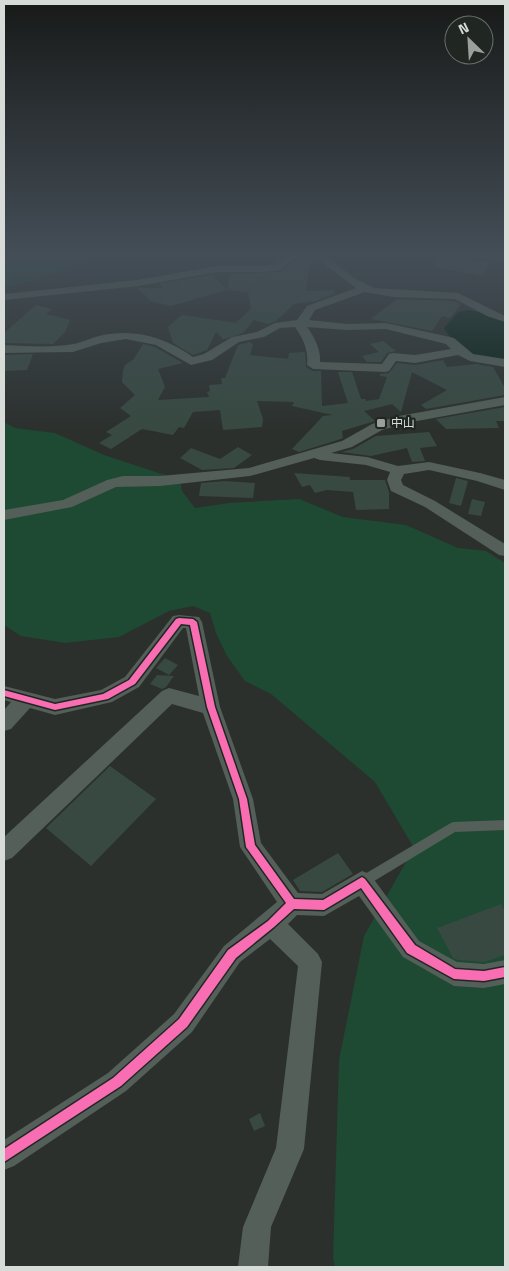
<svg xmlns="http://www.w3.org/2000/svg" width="509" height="1271" font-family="'Titillium Web','Noto Sans JP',sans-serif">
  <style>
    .green { fill: #1e4932 }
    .water { fill: #062214 }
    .building { fill: #374941 }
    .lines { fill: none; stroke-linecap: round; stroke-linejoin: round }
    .service { fill: #535f58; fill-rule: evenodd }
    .minor { fill: #535f58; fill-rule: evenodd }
    .cycleway-casing { stroke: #202722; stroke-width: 3 }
    .cycleway { fill: #f96db3; fill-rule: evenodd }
    .poi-dot { fill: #9ba09d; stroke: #202722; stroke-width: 2 }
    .labels { text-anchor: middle; stroke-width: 4.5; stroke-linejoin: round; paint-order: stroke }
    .far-poi-label { font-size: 12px; fill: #d7dcd9; stroke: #202722; text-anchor: start }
  </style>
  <rect width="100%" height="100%" fill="#2b302d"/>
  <path class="green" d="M4 254H102L36 280 4 287Z
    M4 422 15 428 55 433 104 455 180 480 182 491 195 508 229 503 299 499 343 517 406 525 458 548 486 551 505 563V1267H335L333 1258 339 1060 364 936 414 848 375 782 271 694 245 681 227 656 216 633 210 613 193 606 169 611 119 637 65 643 21 636 4 625Z"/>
  <path class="water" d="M468 310 489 314 505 321V361C479 359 458 353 444 328L458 312Z"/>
  <path class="building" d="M303 254H309L314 259 309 266 306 291 334 290V294L316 301 294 304 276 321 268 324 254 320 243 333 225 339H223L216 332 207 350 193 355 173 343 168 327 171 324 182 315 236 323 251 309 248 292 226 290 171 306 151 301 137 288H163L159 284 212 275 227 289 231 274 280 272Z
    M437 254H460L467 259 490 262 484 276 435 267Z
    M397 299 454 301 461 304 450 318 442 316 432 331 371 319Z
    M36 305 52 309 46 314 70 320 65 332 53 344 4 343V333Z
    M383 341 396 351 387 353 381 362H367L362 356 379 352 370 344Z
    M250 342 253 345 250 355 288 359 289 353 305 352 306 367 313 371H321L322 406 348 403 338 372H352L361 399H365L366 401 379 399 387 377 381 376 379 374 389 373 397 363 415 365 443 360 447 367 477 364 493 367 505 388V395L426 409 421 405 447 390 412 372 401 412 392 404 364 411 375 421 342 431 343 438 341 439 299 452 292 449 323 416 333 415 292 406 294 402 257 401 263 419 262 427 223 430 220 410 193 412 184 428 179 427 173 435 142 429 111 449 99 443 112 435 106 432 131 416 120 408 135 395 122 382 123 371 125 365 134 359 143 344 155 347 183 363 158 369 165 387 158 400 209 397 207 392 210 391 209 385 222 384 221 378H225L238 345Z
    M33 354 27 370 4 371V355Z
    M505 407V421H496L499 428 446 429 436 419Z
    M429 432 437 446 420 448 425 461 412 462 407 448 371 456 341 452 353 449 376 436Z
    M238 447 252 455 234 468 202 470 180 458 191 448 220 459Z
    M294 473 350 477V480H385L389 492V509L356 510 353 492 327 490 315 493 310 485 302 487Z
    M456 478 468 481 461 506 449 503Z
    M225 481 255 483 253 498 199 496 201 483Z
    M472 499 485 502 481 516 468 514Z
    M165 658 178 665 169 675 156 668Z
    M157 675 174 676 166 687 162 689 150 684Z
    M110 766 156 799 91 866 46 828Z
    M338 853 353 874 322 892 300 891 293 880Z
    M501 904 505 912V955L484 962 458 960 453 958 437 928Z
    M260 1113 265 1126 254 1131 249 1119Z"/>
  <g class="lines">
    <path class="service" d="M505 820V830L455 832 366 886 362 887 358 886 356 882 358 878 449 824 453 822Z"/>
    <path class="minor" d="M290 254H301L280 270 266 272H217L138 286 4 300V294L138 280 217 266H266L277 264Z
      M311 254H323L354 278 374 288 458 293 505 316V322L487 316 455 299 393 297 365 292 315 310 309 320 347 324 386 323 450 337 454 338 473 354 505 359V367L470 361 458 355 415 363 396 361 389 371 385 372 313 369 307 365C309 351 303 338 295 327L280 328 264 337 239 342 212 360 191 365 156 345 126 339 101 343 73 352 4 353V345C27 346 51 348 73 344 82 343 90 338 99 336 134 328 164 337 193 357L204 354 232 337 257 332 275 323 297 320 307 306 356 288ZM307 327 347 330 386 329 446 344 451 349 415 355 393 353 389 354 382 364 320 362C321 350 314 336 307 327Z
      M462 254 505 256V262L467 257Z
      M505 397V405L406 423 382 430 352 447 331 453 367 457 398 466 429 462 480 473 505 480V490L477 481 429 470 404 474 401 480 403 485 435 501 505 544V556L499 555 425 507 391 491 387 480 390 472 366 465 320 460 314 458 250 476 160 486 116 487 72 507 4 520V510L63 500 107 480 123 476H160L249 468 342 441 372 424 399 416Z
      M179 615 199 617 202 622 220 707 253 799 261 843 298 893 322 894 362 871 370 874 419 941 457 962 484 964 505 960V984L484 988 454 986 403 957 359 896 324 916 297 915 288 924 318 954 322 962 304 1149 271 1227 268 1267H238L243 1227 276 1148 298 966 270 939 240 962 192 1032 126 1091 14 1166 4 1170V1140L108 1073 174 1014 224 946 277 902 240 847 233 799 203 713 172 704 12 858 4 861V837L162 691 169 688 199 696 186 628H183L139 687 112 702 55 715 30 708 11 729 4 731V710L11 702 4 700V686L55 699 101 690 125 677 173 616Z"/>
    <g class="cycleway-casing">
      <path id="cycleway" d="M179 618 193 619 197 622 215 707 247 799 255 845 294 899 323 900 362 877 365 879 415 945 455 969 484 971 505 967V977L484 981 454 979 407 953 361 888 324 910 294 909 274 927 236 958 187 1027 121 1086 4 1162V1149L113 1078 179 1019 228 950 268 921 286 903 246 847 239 799 207 707 190 625 181 624 135 684 108 699 55 710 4 696V690L55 704 103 694 129 680 176 619Z"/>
    </g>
    <use href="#cycleway" class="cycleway"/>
  </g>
  <linearGradient id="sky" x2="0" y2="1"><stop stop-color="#181a19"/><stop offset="0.59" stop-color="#444e57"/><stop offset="1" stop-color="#444e57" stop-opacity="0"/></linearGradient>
  <rect width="509" height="432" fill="url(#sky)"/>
  <rect class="poi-dot" x="376" y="418" width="10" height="10" rx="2.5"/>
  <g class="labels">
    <g class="far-poi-label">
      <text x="391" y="427">中山</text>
    </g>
  </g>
  <rect width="509" height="1271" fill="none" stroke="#d7dcd9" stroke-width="10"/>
  <g transform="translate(469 40) rotate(335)"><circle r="24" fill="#202722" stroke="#696f6b"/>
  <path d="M0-4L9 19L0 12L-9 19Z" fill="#9ba09d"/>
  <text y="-8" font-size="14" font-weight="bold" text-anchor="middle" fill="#d7dcd9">N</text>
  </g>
</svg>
